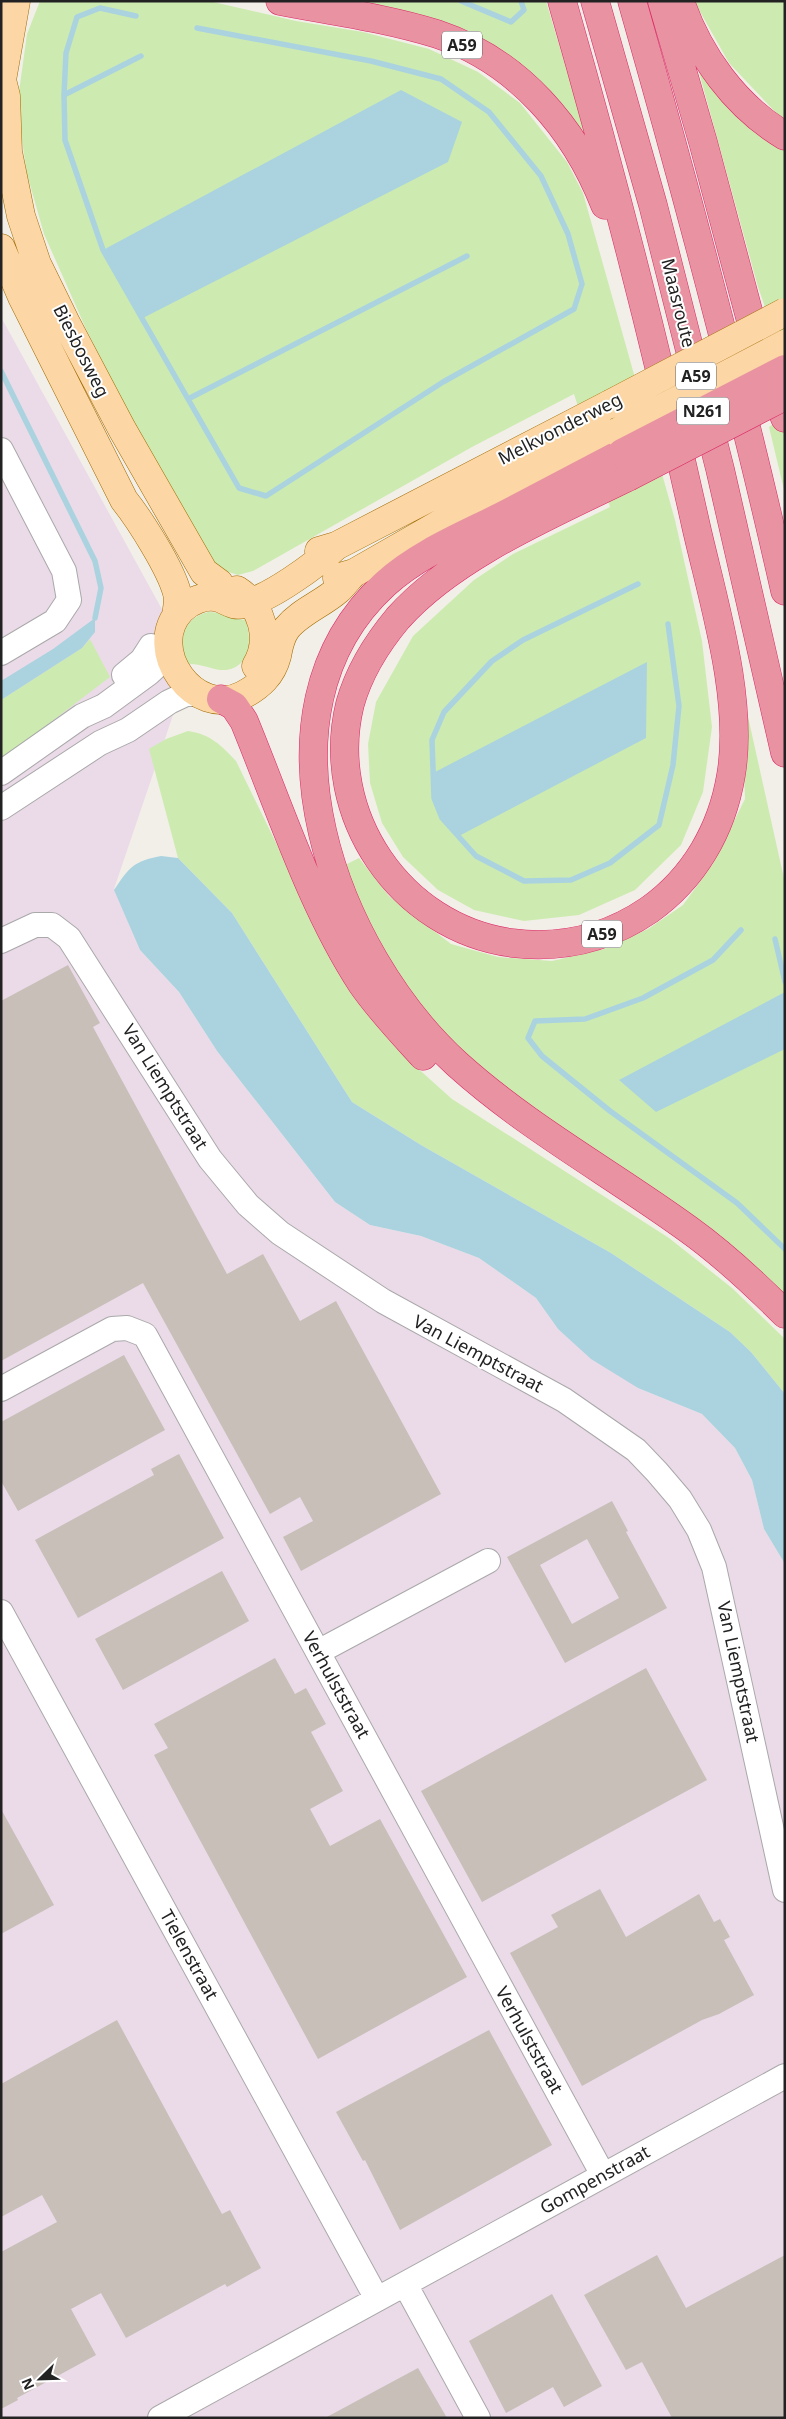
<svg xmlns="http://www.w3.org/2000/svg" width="786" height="2419" font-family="'Noto Sans',sans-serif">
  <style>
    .industrial { fill: #ebdbe8 }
    .grass { fill: #cdebb0 }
    .water { fill: #aad3df }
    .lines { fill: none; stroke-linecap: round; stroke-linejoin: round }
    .stream { stroke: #aad3df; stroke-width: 5.5 }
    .building { fill: #c7bfb8; fill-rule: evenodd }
    .minor-casing { stroke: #a9a9a9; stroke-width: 26 }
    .major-casing { stroke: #a06b00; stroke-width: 29 }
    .highway-casing { stroke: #dc2a67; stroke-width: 29 }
    .minor { stroke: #fff; stroke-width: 24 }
    .major { stroke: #fcd6a4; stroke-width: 28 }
    .highway { stroke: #e892a2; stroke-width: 28 }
    .major-bridge-casing { stroke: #a06b00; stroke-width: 29; stroke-linecap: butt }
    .highway-bridge-casing { stroke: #dc2a67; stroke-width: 29; stroke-linecap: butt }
    .major-bridge { stroke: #fcd6a4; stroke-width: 28 }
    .highway-bridge { stroke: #e892a2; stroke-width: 28 }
    .labels { text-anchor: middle; stroke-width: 4; stroke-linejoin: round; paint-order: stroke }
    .shield { fill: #fff; stroke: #646464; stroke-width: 1 }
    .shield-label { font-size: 16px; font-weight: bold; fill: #222 }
    .street-label { font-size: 18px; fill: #222; stroke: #fff }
  </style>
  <rect width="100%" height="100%" fill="#f2efe9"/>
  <path class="industrial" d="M1 317 191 662 114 889 140 950 179 992 217 1051 335 1202 370 1225 421 1236 479 1258 536 1298 558 1329 638 1388 702 1414 735 1448 752 1480 764 1529 785 1564V2418H1Z"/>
  <path class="grass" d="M40 1H209L296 21 363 32 429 49 478 72 520 103 567 162 583 193 675 520 702 641 712 727 703 792 681 845 635 890 579 915 524 921 474 910 438 890 403 857 382 823 370 783 368 744 376 702 413 636 474 580 513 554 610 507 574 394 472 447 253 571 238 575 216 568 176 507 87 331 44 234 27 174 17 106 27 34Z
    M315 1H546L585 131 588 149 530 80Z
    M694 1H785V119L779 116 729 63Z
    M694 54 785 147V364L758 287Z
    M779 420 785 430V494L769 427Z
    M208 612C221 612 232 619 245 620 253 637 250 668 226 670 214 671 202 663 187 664 179 642 181 619 208 612Z
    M90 639 110 677 1 760V700L82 648Z
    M741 685 785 883V1295L712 1229 517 1097 462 1056 420 1011 359 912 345 865 359 858 389 896 451 944 498 957 552 961 604 949 648 929 683 905 712 865 745 799Z
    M188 731C210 734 221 745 236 761L343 980 404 1056 452 1099 669 1238 732 1288 785 1339V1394L751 1352 730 1332 611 1253 421 1145 352 1102 232 913 178 858 149 749 166 739Z"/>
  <path class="water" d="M401 90 462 122 448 162 141 319 103 250Z
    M95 618V632L82 648 1 700V681L53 649Z
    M647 662 646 738 457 837C438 814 435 802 433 773Z
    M161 856 178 858 232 913 352 1102 421 1145 611 1253 730 1332 751 1352 785 1394V1564L764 1529 752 1480 735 1448 702 1414 638 1388 591 1359 558 1329 536 1298 479 1258 421 1236 370 1225 335 1202 217 1051 179 992 140 950 114 890C129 867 134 861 161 856Z
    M785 992V1049L656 1112 619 1080Z"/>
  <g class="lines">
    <path class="stream" d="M461 1 511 22 524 10 521 1
      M197 28 371 61 441 79 489 112 541 176 568 234 582 284 574 309 443 382 266 496 239 488 188 399 467 256
      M141 56 64 95 65 140 103 250 188 399
      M64 95 66 53 77 17 100 8 136 16
      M1 371 95 561 101 588 95 618
      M638 584 523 640 492 661 444 712 432 740 434 798 442 818 476 856 524 881 571 880 610 863 659 825 673 765 679 706 668 624
      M741 930 713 960 643 998 585 1019 535 1021 528 1038 542 1056 610 1111 737 1203 785 1249
      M775 939 785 982"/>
  </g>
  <path class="building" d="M68 965 100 1023 93 1027 227 1274 263 1254 300 1321 336 1301 441 1494 301 1571 283 1537 313 1521 300 1497 270 1514 143 1283 1 1361V1001Z
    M124 1355 165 1430 18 1511 1 1481V1422Z
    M179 1454 224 1538 78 1618 35 1540 154 1475 151 1469Z
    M612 1501 628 1531 626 1532 667 1608 565 1663 507 1557ZM587 1539 619 1598 572 1624 540 1565Z
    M222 1571 249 1621 123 1690 95 1639Z
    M275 1658 295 1694 306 1688 326 1724 311 1732 343 1791 310 1809 330 1846 380 1819 467 1977 318 2059 154 1755 168 1748 154 1724Z
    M646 1668 707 1780 482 1902 421 1791Z
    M1 1809 54 1905 1 1934Z
    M600 1889 626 1937 699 1894 714 1922 720 1919 730 1937 724 1940 754 1995 719 2014 702 2020 582 2086 510 1953 558 1927 551 1915Z
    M117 2020 222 2214 230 2210 261 2268 227 2287 225 2284 126 2338 101 2293 71 2309 96 2355 17 2398 18 2400 1 2409V2252L57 2222 42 2195 1 2217V2084Z
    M489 2030 552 2145 400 2230 365 2160 363 2161 336 2112Z
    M657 2255 686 2308 785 2255V2418H672L642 2362 626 2370 584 2295Z
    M552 2294 602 2386 564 2407 553 2387 506 2413 469 2341Z
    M418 2368 447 2418H325L364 2397Z"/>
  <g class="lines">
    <g class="minor-casing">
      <path id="minor" d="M1 450 64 571 69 600 55 621 1 653
        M124 675 142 660 151 646
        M1 773 82 716 104 706 149 673 164 659 168 644
        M1 808 100 743 128 730 169 702 186 694H200
        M1 941 35 925H52L69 938 210 1159 248 1205 280 1233 383 1301 564 1400 636 1450 657 1472 680 1499 699 1530 714 1567 785 1890
        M1 1389 112 1329 127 1328 145 1335 603 2175
        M1 1612 377 2299
        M318 1652 488 1561
        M405 2284 478 2418
        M160 2418 785 2076"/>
    </g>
    <g class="major-casing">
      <path id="major" d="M16 1 2 80 6 96 8 152 21 216 37 264 65 321 122 429 204 572 219 583
        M1 248 22 297 124 500C140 520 171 569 177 593 179 601 177 609 176 616
        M336 546C316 565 269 599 244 604 233 607 228 601 219 598 206 594 190 601 181 610 144 649 195 720 243 695 260 686 272 675 277 656 279 646 280 637 287 628 300 612 322 604 338 590 344 585 348 578 354 573
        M319 551 336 546 610 404
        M337 578 354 573 450 518 617 432
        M237 590C262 606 272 639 256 666"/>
    </g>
    <g class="highway-casing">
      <path id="highway" d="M280 1C332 11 386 18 437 34 518 61 575 128 605 205
        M562 1C612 175 657 350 696 526 713 601 744 699 731 775 722 830 694 878 649 910 608 938 561 949 512 943 400 928 323 814 350 704 359 672 377 643 398 618 454 555 553 514 628 477
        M595 1 653 205 720 469 785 753
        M632 1C688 197 740 392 785 591
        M662 1 703 142 763 366 785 418
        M680 1C699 56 735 106 785 136
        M622 453C582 474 542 495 502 516 462 536 418 554 385 584 243 714 336 954 457 1064 528 1128 611 1173 688 1229 723 1254 754 1283 785 1314
        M221 699 234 706 244 721C279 806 312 908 362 984 380 1010 402 1033 423 1056"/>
    </g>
    <use href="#minor" class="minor"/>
    <use href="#major" class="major"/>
    <use href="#highway" class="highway"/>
    <g class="major-bridge-casing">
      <path id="major-bridge" d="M610 404 785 312
        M617 432 785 344"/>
    </g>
    <g class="highway-bridge-casing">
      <path id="highway-bridge" d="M622 453 785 369
        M628 477 785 396"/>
    </g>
    <use href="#major-bridge" class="major-bridge"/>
    <use href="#highway-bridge" class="highway-bridge"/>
  </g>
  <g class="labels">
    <g class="shield">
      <rect x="442" y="31.5" width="40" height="27" rx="4"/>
      <rect x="676" y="362.5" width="40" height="27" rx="4"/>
      <rect x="677" y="397.5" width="52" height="27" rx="4"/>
      <rect x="582" y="920.5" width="40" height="27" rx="4"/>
    </g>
    <g class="shield-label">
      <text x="462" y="51">A59</text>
      <text x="696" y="382">A59</text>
      <text x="703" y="417">N261</text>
      <text x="602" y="940">A59</text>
    </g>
    <g class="street-label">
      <text transform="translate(678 303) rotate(76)" y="6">Maasroute</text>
      <text transform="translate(81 351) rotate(63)" y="6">Biesbosweg</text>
      <text transform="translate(560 429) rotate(-27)" y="6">Melkvonderweg</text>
      <text transform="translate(165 1087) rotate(58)" y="6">Van Liemptstraat</text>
      <text transform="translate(478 1354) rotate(28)" y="6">Van Liemptstraat</text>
      <text transform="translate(738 1672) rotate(78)" y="6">Van Liemptstraat</text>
      <text transform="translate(336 1685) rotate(61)" y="6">Verhulststraat</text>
      <text transform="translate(189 1955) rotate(61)" y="6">Tielenstraat</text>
      <text transform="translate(529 2040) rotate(61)" y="6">Verhulststraat</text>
      <text transform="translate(595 2180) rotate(-29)" y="6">Gompenstraat</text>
    </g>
  </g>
  <rect width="786" height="2419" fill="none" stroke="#222222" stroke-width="5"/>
  <g transform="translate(40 2379) rotate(247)" stroke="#ffffff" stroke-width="4" paint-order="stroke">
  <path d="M0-4L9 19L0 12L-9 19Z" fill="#222222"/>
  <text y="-8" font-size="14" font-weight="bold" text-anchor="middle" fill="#222222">N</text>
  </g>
</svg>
